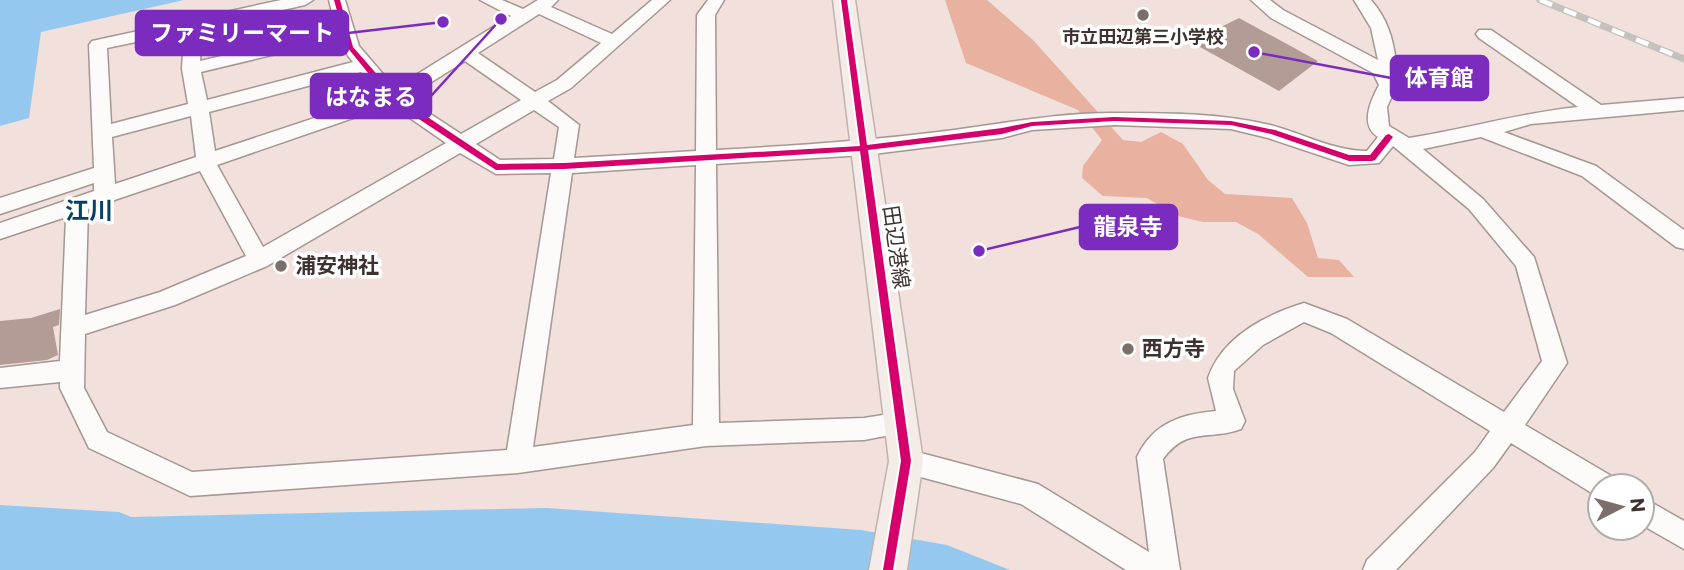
<svg xmlns="http://www.w3.org/2000/svg" width="1684" height="570" font-family="Commissioner,'Noto Sans JP',sans-serif">
  <style>
    .forest { fill: #e8b1a0 }
    .water { fill: #95c8ee }
    .building { fill: #b39c95 }
    .lines { fill: none; stroke-linecap: round; stroke-linejoin: round }
    .minor-casing { stroke: #a49794; stroke-width: 3 }
    .major-casing { stroke: #c3b1ac; stroke-width: 3 }
    .minor { fill: #fdfafa; fill-rule: evenodd }
    .major { fill: #f4ece9; fill-rule: evenodd }
    .rail-casing { stroke: #c5c1bf; stroke-width: 7 }
    .rail { stroke: #fff; stroke-width: 4.5; stroke-dasharray: 13; stroke-linecap: butt }
    .cycleway-casing { stroke: #fff; stroke-width: 4 }
    .cycleway { fill: #d6006c; fill-rule: evenodd }
    .poi-dot { fill: #7c6f6b; stroke: #fff; stroke-width: 2.5 }
    .labels { text-anchor: middle; stroke-width: 7; stroke-linejoin: round; paint-order: stroke }
    .far-poi-label { font-size: 18px; font-weight: bold; fill: #3d322f; stroke: #fff }
    .street-label { font-size: 21px; fill: #3d322f; stroke: #fff }
    .poi-label { font-size: 21px; font-weight: bold; fill: #3d322f; stroke: #fff; text-anchor: start }
    .quarter-label { font-size: 24px; font-weight: bold; fill: #054162; stroke: #fff }
    .leader { fill: none; stroke: #7b2cbf; stroke-width: 2.5 }
    .callout-dot { fill: #7b2cbf; stroke: #fff; stroke-width: 2.5 }
    .callout { fill: #7b2cbf; stroke: #7b2cbf; stroke-width: 2.5 }
    .callout-label { font-size: 23px; text-anchor: middle; font-weight: bold; fill: #fff }
  </style>
  <rect width="100%" height="100%" fill="#f1e0db"/>
  <path class="forest" d="M945 0H987L1033 40 1123 140 1141 142 1161 132 1183 144 1208 180 1225 194 1292 198 1307 223 1318 258 1339 260 1354 277H1308L1258 234 1236 222H1203L1178 216 1147 198 1103 196 1082 178 1083 166 1102 140 1078 110 966 63Z"/>
  <path class="water" d="M0 0H184L41 32 29 118 0 126Z
    M0 505 119 512 131 517 547 508 861 530 947 545 1010 570H0Z"/>
  <path class="building" d="M1239 18 1318 61 1279 91 1191 42Z
    M60 309 59 325 53 327 58 355 47 360 0 365V321L31 318Z"/>
  <g class="lines">
    <g class="minor-casing">
      <path id="minor" d="M281 0H313L305 5 202 28 200 61 336 29 329 0H345L359 46 395 88 511 16 480 0H502L523 9 538 0H558L551 7 612 34 652 0H670L571 88 548 101 579 125 574 158 696 151 697 15 708 0H724L715 15 716 150C790 146 864 141 938 132 998 125 1057 112 1117 113 1168 113 1220 113 1270 125 1302 133 1333 151 1367 151L1378 137C1359 125 1371 100 1379 85L1373 73 1271 18 1251 0H1270L1283 10 1378 60 1371 28 1354 0H1371C1387 18 1393 38 1396 62L1390 70 1397 85 1387 107 1389 126 1409 138C1466 129 1521 113 1578 107L1479 38 1476 34 1479 30H1491L1601 105 1684 98V110L1531 124 1504 132 1596 166 1684 230V249L1676 247 1582 176 1481 137 1423 149 1483 199 1534 257 1567 363 1525 425 1613 477 1617 486H1600V497L1595 495 1511 443 1493 468 1396 570H1363L1367 560 1475 452 1490 431 1331 333 1304 322 1263 345 1234 371 1233 389 1245 421 1241 429C1208 441 1187 426 1163 459L1180 570H1126L1021 504 906 473 897 469 893 461 897 453 906 449 1038 484 1149 552 1137 457C1153 423 1181 414 1216 411L1208 378C1222 337 1265 315 1304 303L1347 319 1504 412 1542 361 1516 266 1469 209 1393 146 1379 163 1349 165 1268 138 1231 129 1114 125 1032 130 1002 138 865 155 716 164 719 423 864 418 902 412 911 415 915 423 911 431 864 440 706 446 518 473 190 496 89 448 60 388V382L0 388V368L60 361 66 217 0 239V223L94 191V183L0 214V198L94 168 89 45 92 41ZM539 14 601 43 557 80 535 92 478 53ZM184 32 182 69 188 104 111 124 107 48ZM339 39 341 47 353 62 207 100 201 72ZM465 61 521 100 461 134 406 98ZM361 72 381 96 215 151 209 112ZM391 105 446 143 263 247 217 165ZM534 110 559 127 554 159 500 160 476 144ZM191 116 196 157 115 184 112 137ZM460 153 496 174 551 173 507 450 192 472 107 432 84 388 85 334 175 305 267 266ZM696 165 693 425 533 447 572 173ZM200 171 246 256 160 292 85 315 88 209Z
        M1642 497 1684 521V549L1642 525Z"/>
    </g>
    <g class="major-casing">
      <path id="major" d="M833 0H855L923 461 907 570H869L889 461Z"/>
    </g>
    <use href="#minor" class="minor"/>
    <use href="#major" class="major"/>
    <g class="rail-casing">
      <path id="rail" d="M1540 0 1684 59"/>
    </g>
    <use href="#rail" class="rail"/>
    <g class="cycleway-casing">
      <path id="cycleway" d="M334 0H340L353 47 396 96 498 164 564 163 860 146 841 0H847L867 145 1002 128 1032 122 1114 117 1231 121 1275 130 1349 155H1370L1386 135 1389 134 1393 137 1375 160 1372 161H1349L1271 134 1231 125 1114 121 1032 126 1002 134 868 150 911 461 893 570H883L901 461 860 151 564 169 496 170 390 100 347 47Z"/>
    </g>
    <use href="#cycleway" class="cycleway"/>
  </g>
  <g class="poi-dot">
    <circle cx="1143" cy="15" r="7"/>
    <circle cx="281" cy="266" r="7"/>
    <circle cx="1128" cy="349" r="7"/>
  </g>
  <g class="labels">
    <g class="far-poi-label">
      <text x="1143" y="43">市立田辺第三小学校</text>
    </g>
    <g class="street-label">
      <text transform="translate(896 247) rotate(82)" y="7">田辺港線</text>
    </g>
    <g class="poi-label">
      <text x="295" y="273">浦安神社</text>
      <text x="1142" y="356">西方寺</text>
    </g>
    <g class="quarter-label">
      <text x="89" y="219">江川</text>
    </g>
  </g>
  <path class="leader" d="M443 22L348 33M1254 52L1391 78M501 19L431 96M979 251L1080 227"/>
  <g class="callout-dot">
    <circle cx="443" cy="22" r="7"/>
    <circle cx="1254" cy="52" r="7"/>
    <circle cx="501" cy="19" r="7"/>
    <circle cx="979" cy="251" r="7"/>
  </g>
  <g class="callout">
    <rect x="136" y="11" width="212" height="44" rx="7"/>
    <rect x="1391" y="56" width="97" height="44" rx="7"/>
    <rect x="311" y="74" width="120" height="44" rx="7"/>
    <rect x="1080" y="205" width="97" height="44" rx="7"/>
  </g>
  <g class="callout-label">
    <text x="242" y="41">ファミリーマート</text>
    <text x="1439" y="86">体育館</text>
    <text x="371" y="105">はなまる</text>
    <text x="1128" y="235">龍泉寺</text>
  </g>
  <g transform="translate(1621 507) rotate(84)"><circle r="33" fill="#ffffff" stroke="#b1adac" stroke-width="2"/>
  <path d="M0-5L12 26L0 18L-12 26Z" fill="#7c6f6b"/>
  <text y="-10" font-size="19" font-weight="bold" text-anchor="middle" fill="#3d322f">N</text>
  </g>
</svg>
